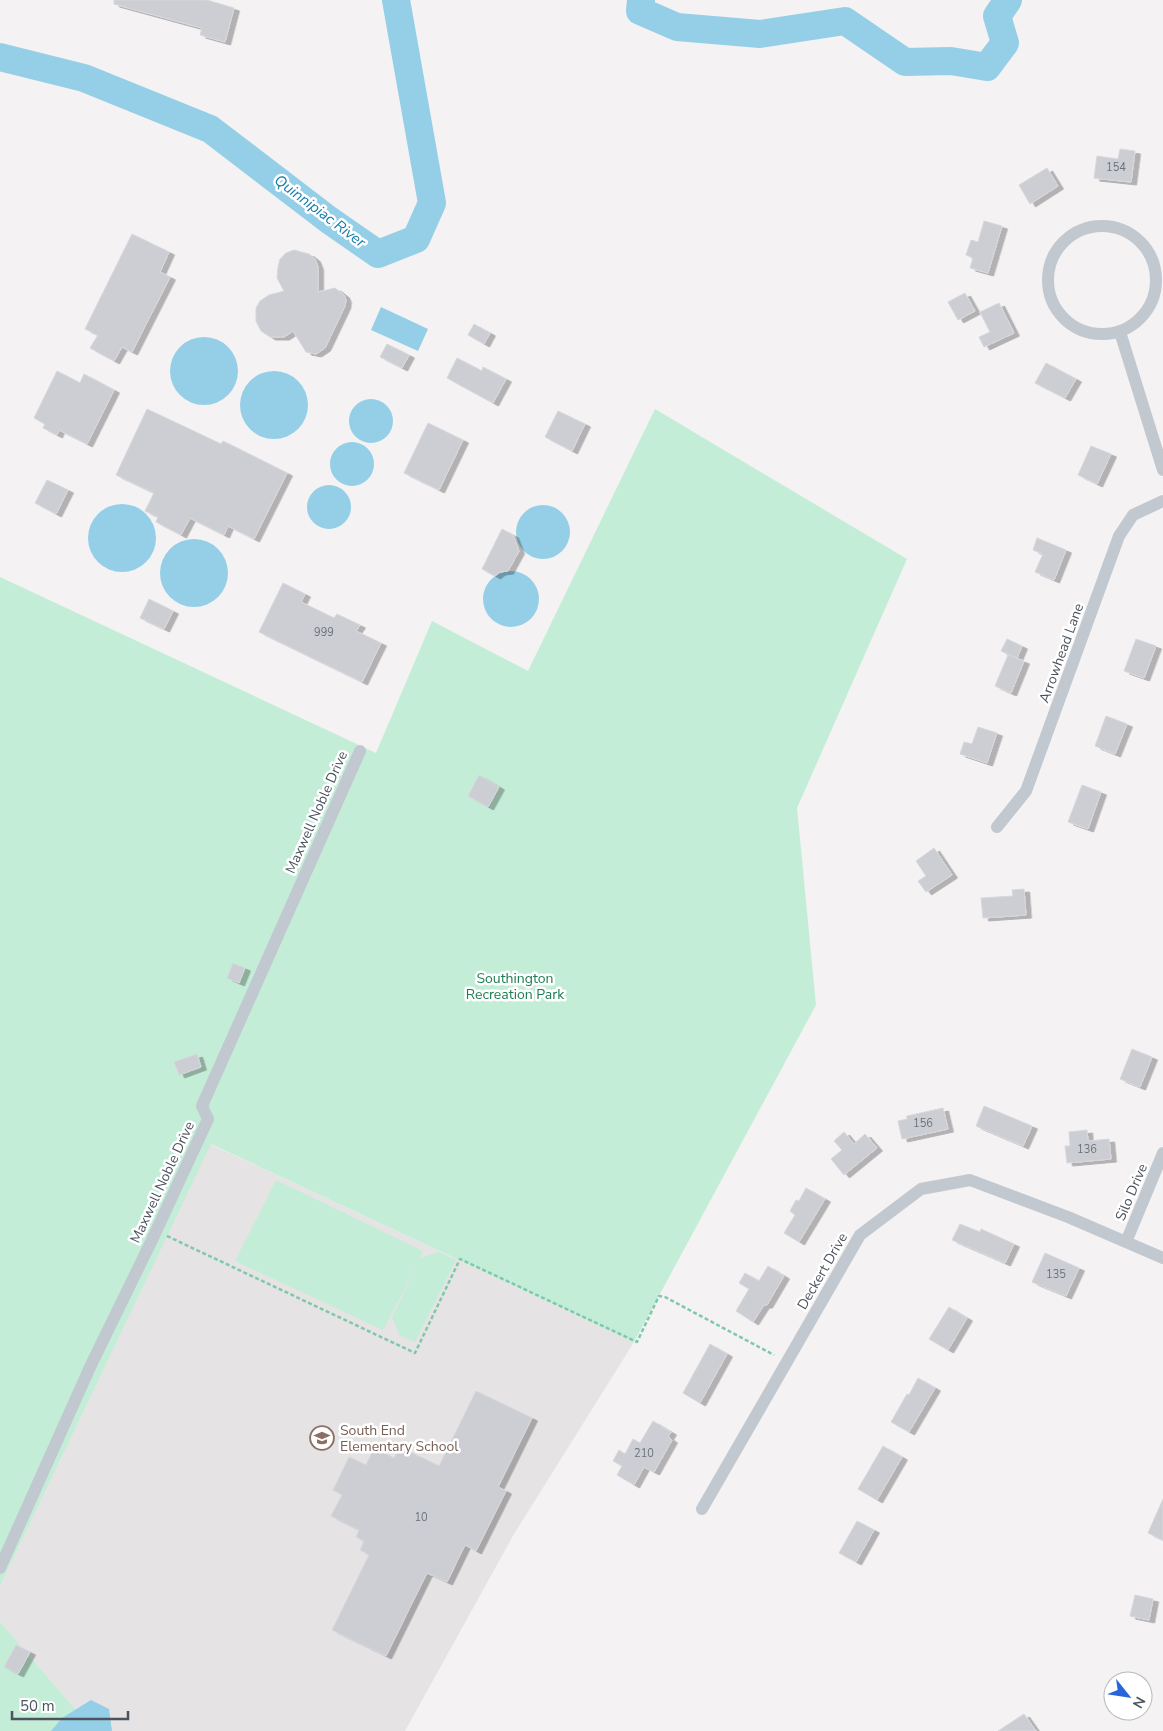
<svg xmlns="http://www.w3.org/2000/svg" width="1163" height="1731" font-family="'Nunito Sans',sans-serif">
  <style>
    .education { fill: #e5e3e3 }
    .green { fill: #c4edd8 }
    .water { fill: #95cfe7 }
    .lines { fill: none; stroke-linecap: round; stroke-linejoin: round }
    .river { stroke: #95cfe7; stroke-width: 28 }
    .building { fill: #ccced4; stroke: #d6d8dd; filter: url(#shadow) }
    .path { stroke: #7ec9ab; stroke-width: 2.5; stroke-dasharray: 4 2.5; stroke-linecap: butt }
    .street { stroke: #c1c8cf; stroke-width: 12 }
    .labels { text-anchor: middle; stroke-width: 5; stroke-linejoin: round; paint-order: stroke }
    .number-label { font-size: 11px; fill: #6b727c }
    .street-label { font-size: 14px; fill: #4b535e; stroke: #fff }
    .park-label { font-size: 14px; fill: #1e7d55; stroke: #fff }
    .education-label { font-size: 14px; fill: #785e54; stroke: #fff; text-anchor: start }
    .water-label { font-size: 15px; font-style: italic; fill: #167ca6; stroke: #fff }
  </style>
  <defs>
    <filter id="shadow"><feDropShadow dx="5.5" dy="3" stdDeviation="0" flood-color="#0004"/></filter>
  </defs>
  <rect width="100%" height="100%" fill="#f4f2f2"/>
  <path class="education" d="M210 1144 634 1342 514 1534 405 1731H94L0 1622V1586Z"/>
  <path class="green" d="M655 409 907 559 797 808 816 1005 634 1342 211 1144 0 1586V577L376 753 432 621 528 671Z
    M276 1180 423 1251 420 1258 438 1252 456 1260 415 1342 400 1336 392 1317 419 1261 383 1330 235 1261Z
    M0 1622 7 1630 94 1731H0Z"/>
  <path class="water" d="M381 307 428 329 418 351 371 330Z
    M170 371a34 34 0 1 1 68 0a34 34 0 1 1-68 0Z
    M240 405a34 34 0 1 1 68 0a34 34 0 1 1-68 0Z
    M349 421a22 22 0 1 1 44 0a22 22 0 1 1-44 0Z
    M330 464a22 22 0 1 1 44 0a22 22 0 1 1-44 0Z
    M307 507a22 22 0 1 1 44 0a22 22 0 1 1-44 0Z
    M88 538a34 34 0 1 1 68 0a34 34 0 1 1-68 0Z
    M516 532a27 27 0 1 1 54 0a27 27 0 1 1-54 0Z
    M160 573a34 34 0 1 1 68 0a34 34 0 1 1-68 0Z
    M483 599a28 28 0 1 1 56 0a28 28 0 1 1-56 0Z
    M91 1700 109 1709 112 1731H51L62 1718Z"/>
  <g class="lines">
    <path class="river" d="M641 0 640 11 677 27 760 34 845 21 905 62 951 61 987 67 1005 43 997 16 1008 0
      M0 57 84 78 210 129 329 220 378 254 416 239 432 203 396 0"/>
  </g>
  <path class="building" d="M114 0H207L234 8 225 42 200 35 202 28 114 4Z
    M1120 149 1135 151 1131 182 1094 178 1097 156 1118 159Z
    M1047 168 1058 186 1030 204 1019 185Z
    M984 221 1002 226 988 273 970 268 973 258 966 255 971 240 978 242Z
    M132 234 169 252 160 272 170 277 132 352 122 347 114 361 90 348 98 335 85 329Z
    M294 250 309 254 315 259 318 267V292L335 288 344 295 346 300 345 306 325 348 316 354 306 352 293 331 284 337H270L261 331 256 321V308L260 301 269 295 284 291 277 278 278 267 280 259 286 253Z
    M965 293 975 311 958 320 948 302Z
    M999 303 1014 333 984 347 979 337 990 332 980 312Z
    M474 324 490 333 484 344 468 335Z
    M387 344 409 355 402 368 380 357Z
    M457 358 482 371 483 367 506 379 493 403 447 378Z
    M1046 363 1076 379 1065 398 1035 383Z
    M57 371 80 383 84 374 114 390 87 444 59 430 57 435 43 428 45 424 34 418Z
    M147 409 221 444 223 441 287 473 254 539 228 526 224 535 190 518 181 535 156 522 158 517 145 511 154 493 116 475Z
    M558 411 585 424 572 451 545 437Z
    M428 423 463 440 439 490 404 473Z
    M1091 446 1111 454 1097 484 1078 475Z
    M47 480 68 490 56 514 35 503Z
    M502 529 513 535 519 551 508 571 500 572 495 576 482 569Z
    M1037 538 1066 550 1054 580 1035 572 1043 554 1033 550Z
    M283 583 305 594 301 602 334 618 337 614 360 625 356 631 381 643 362 682 259 632Z
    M149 599 173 611 164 629 140 618Z
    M1007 639 1022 646 1017 658 1001 651Z
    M1136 639 1156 646 1144 678 1124 671Z
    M1008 655 1024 661 1011 693 995 686Z
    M1106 716 1127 724 1115 754 1095 746Z
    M978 727 997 733 987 763 960 754 964 742 972 744Z
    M479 775 499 787 488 807 468 796Z
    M1082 785 1101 792 1088 829 1068 822Z
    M934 848 952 875 926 892 918 881 926 876 916 861Z
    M1024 889 1026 915 983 918 981 898 1013 896 1012 890Z
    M233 963 245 968 239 983 227 978Z
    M1132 1049 1152 1057 1140 1087 1120 1079Z
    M197 1054 201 1067 179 1075 174 1062Z
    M984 1106 1032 1126 1023 1146 976 1126Z
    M943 1108 948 1129 902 1139 898 1121 907 1119V1116Z
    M1087 1130 1088 1141 1109 1139 1111 1159 1067 1163 1065 1146H1070L1069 1132Z
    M844 1132 854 1144 865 1134 877 1148 844 1175 831 1159 842 1150 834 1141Z
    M806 1188 825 1199 799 1242 784 1233 795 1215 790 1211 796 1200 799 1201Z
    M960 1224 980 1232 981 1229 1014 1244 1005 1263 952 1240Z
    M1045 1253 1079 1268 1066 1296 1032 1282Z
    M768 1266 784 1276 767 1305H764L753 1322 736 1311 749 1289 739 1283 745 1273 759 1281Z
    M949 1307 967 1318 948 1350 929 1339Z
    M710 1344 727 1354 700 1403 683 1393Z
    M918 1378 935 1388 909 1432 891 1422 907 1394 909 1395Z
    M476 1391 532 1418 498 1487 506 1491 476 1551 465 1545 447 1582 427 1573 386 1656 332 1630 369 1555 360 1550 364 1541 356 1537 359 1530 331 1516 342 1495 333 1490 349 1457 366 1465 374 1448 394 1458 400 1447 439 1466Z
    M653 1421 671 1432 668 1437 672 1440 654 1472 644 1467 634 1485 617 1475 622 1466 613 1461 619 1450 625 1454 633 1439 640 1443Z
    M883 1446 902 1457 877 1500 858 1489Z
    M1163 1499V1540L1148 1533Z
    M857 1521 874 1530 856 1562 839 1553Z
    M1135 1595 1153 1599 1149 1620 1130 1616Z
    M16 1645 30 1652 18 1674 4 1667Z
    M1024 1714 1036 1731H998Z"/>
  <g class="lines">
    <path class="path" d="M167 1236 415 1353 460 1259 637 1342 659 1296 665 1297 774 1355"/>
    <path class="street" d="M1048 280a54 54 0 1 1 108 0a54 54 0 1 1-108 0Z
      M1120 332 1163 470
      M997 827 1026 791 1119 536 1133 515 1163 501
      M1126 1242 1163 1153
      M702 1509 860 1235 921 1189 970 1180 1068 1217 1163 1258
      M0 1568 91 1365 152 1240 208 1119 202 1106 360 751"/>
  </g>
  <defs>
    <g id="school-ring" transform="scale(1.25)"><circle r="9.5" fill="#fff" stroke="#8d6e63" stroke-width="1.5"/><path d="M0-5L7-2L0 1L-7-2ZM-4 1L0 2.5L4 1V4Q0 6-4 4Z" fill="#8d6e63"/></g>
  </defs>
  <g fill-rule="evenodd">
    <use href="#school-ring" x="322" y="1438"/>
  </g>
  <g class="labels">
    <g class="number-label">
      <text x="1116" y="171">154</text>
      <text x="324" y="636">999</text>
      <text x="923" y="1127">156</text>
      <text x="1087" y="1153">136</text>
      <text x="1056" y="1278">135</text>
      <text x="644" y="1457">210</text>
      <text x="421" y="1521">10</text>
    </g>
    <g class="street-label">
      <text transform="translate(1061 653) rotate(-70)" y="5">Arrowhead Lane</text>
      <text transform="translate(316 812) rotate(-66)" y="5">Maxwell Noble Drive</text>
      <text transform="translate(162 1182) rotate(-65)" y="5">Maxwell Noble Drive</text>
      <text transform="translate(1131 1192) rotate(-67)" y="5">Silo Drive</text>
      <text transform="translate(822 1271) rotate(-60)" y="5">Deckert Drive</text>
    </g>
    <g class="park-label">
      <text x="515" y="983">Southington<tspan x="515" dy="16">Recreation Park</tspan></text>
    </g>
    <g class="education-label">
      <text x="340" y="1435">South End<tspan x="340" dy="16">Elementary School</tspan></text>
    </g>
    <g class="water-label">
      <text transform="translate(320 211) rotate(37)" y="5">Quinnipiac River</text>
    </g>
  </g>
  <g transform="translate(1128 1696) rotate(120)"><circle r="24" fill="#ffffff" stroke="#b7babf"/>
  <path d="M0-4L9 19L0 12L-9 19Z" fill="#2666da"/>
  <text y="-8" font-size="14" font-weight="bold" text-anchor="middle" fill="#4b535e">N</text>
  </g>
  <path d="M12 1711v8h116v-8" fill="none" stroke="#4b535e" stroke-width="2.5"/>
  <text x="20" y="1711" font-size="15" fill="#4b535e" stroke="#ffffff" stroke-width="4" paint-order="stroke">50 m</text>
</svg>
